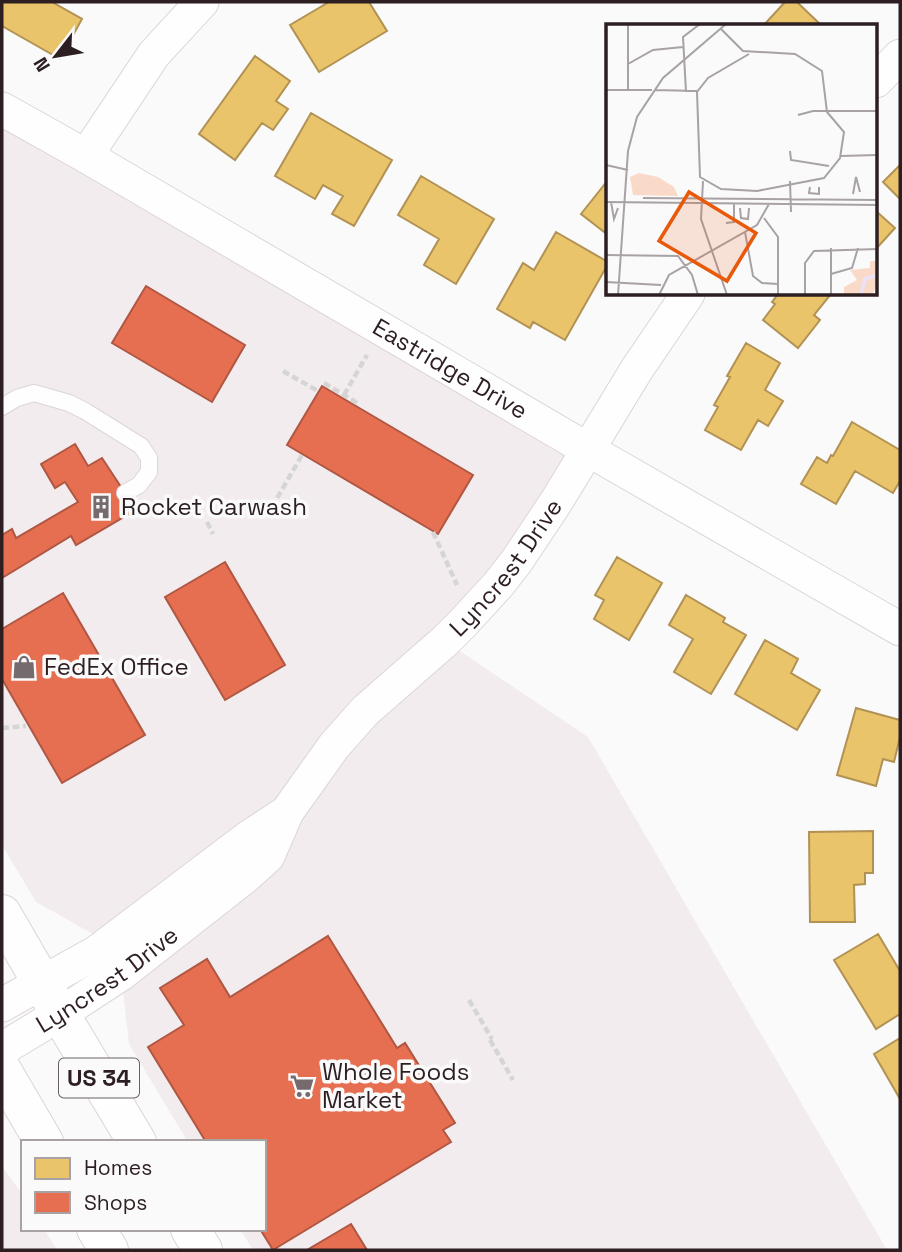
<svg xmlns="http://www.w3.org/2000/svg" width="902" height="1252" font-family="'Space Grotesk',sans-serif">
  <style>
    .built { fill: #f3ecee }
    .homes { fill: #e9c46a; stroke: #b19254; stroke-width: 2 }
    .shops { fill: #e76f51; stroke: #af5743; stroke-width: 2 }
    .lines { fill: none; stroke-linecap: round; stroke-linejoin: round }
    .lane-casing { stroke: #dcd5d7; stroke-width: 18 }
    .street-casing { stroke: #dcd5d7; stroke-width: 35 }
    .primary-casing { stroke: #dcd5d7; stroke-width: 40 }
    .path { stroke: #d5d5d5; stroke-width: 4.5; stroke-dasharray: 7 3.5; stroke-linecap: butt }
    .lane { stroke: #fefefe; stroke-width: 16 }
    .street { stroke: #fefefe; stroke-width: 33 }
    .primary { stroke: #fefefe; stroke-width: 38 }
    .labels { text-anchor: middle; stroke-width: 7; stroke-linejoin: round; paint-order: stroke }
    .shield { fill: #fafafa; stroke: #6a6063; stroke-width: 2 }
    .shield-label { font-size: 23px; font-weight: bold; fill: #2d1e22 }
    .street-label { font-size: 24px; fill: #2d1e22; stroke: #fafafa }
    .poi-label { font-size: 24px; fill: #2d1e22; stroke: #fafafa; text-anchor: start }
    .inset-river { fill: none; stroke: #ede1f7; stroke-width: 3.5 }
    .inset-road { fill: none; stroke: #a8a2a4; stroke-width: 2 }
    .view { fill: #e8590c; fill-opacity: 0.15; stroke: #e8590c; stroke-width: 3.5 }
    .inset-edge { fill: none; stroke: #2d1e22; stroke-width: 3.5 }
  </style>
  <rect width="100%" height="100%" fill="#fafafa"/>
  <path class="built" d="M2 109 587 449 445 641 588 737 887 1250H253L240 1229H264V1142H188L129 1044 121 974 109 943 36 902 2 845Z
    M2 1166 23 1195V1229H44L57 1250H2Z"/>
  <path class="homes" d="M2 2H52L82 19 60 59 2 26Z
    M329 2H369L387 31 319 72 290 25Z
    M785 2H797L822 26H763Z
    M255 56 290 81 276 101 288 109 273 130 262 123 235 160 199 134Z
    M311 113 392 160 354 226 332 214 343 196 323 185 315 199 275 176Z
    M900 165V199L883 182Z
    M421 176 494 219 456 284 424 265 439 239 398 215Z
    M608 180V235L581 214Z
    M876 211 895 228 876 249Z
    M556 232 608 262V264L565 340 533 322 530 328 497 309 523 263 534 270Z
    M778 294H831L814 315 820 320 798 348 763 320 775 304 772 302Z
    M746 343 780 363 765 390 783 401 768 426 758 420 741 450 705 430 718 407 714 405 730 377 727 376Z
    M852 422 900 450V481L893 493 855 471 836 504 801 484 817 457 827 463 831 455 833 456Z
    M617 557 662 583 629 640 594 619 604 600 595 595Z
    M686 595 725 618 723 622 746 635 711 694 674 672 693 639 669 625Z
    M765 640 798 659 791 673 820 690 797 730 735 694Z
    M856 708 900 720V737L894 762 883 759 876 786 837 775Z
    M873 831V873H865V884L854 885 855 922H810L809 832Z
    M878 934 900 971V1014L876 1029 834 960Z
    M900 1038V1099L874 1054Z"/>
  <path class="shops" d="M146 286 245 345 212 402 112 343Z
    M322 386 473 475 438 534 287 445Z
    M75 444 88 466 102 458 125 493 134 511 76 545 71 536 2 578V535L12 529 16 538 78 502 65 482 55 488 41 464Z
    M225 562 285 665 225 700 165 597Z
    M63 593 145 735 62 783 2 679V629Z
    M328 936 397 1048 405 1043 455 1123 443 1130 451 1142 273 1250 260 1229H264V1142H206L148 1047 184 1025 160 988 207 959 230 997Z
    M351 1224 367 1250H307Z"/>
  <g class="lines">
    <g class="lane-casing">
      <path id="lane" d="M2 407 17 398 34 393 69 403 85 411 141 446 149 458V472L139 485 125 493"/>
    </g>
    <g class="street-casing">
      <g id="street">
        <path d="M876 81 900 56"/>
        <path id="s1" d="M2 109 86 156 587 449 900 629"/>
        <path d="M86 156 154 54 202 2"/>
        <path d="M2 1005 97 952 249 837 287 812"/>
        <path id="s2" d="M2 1049 60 1014 121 974 246 876 268 856 287 812 334 746 365 711 445 641 463 623 498 585 516 562 556 502 637 369 688 294"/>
      </g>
    </g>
    <g class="primary-casing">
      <path id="primary" d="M2 914 60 1014 137 1142
        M2 1070 44 1142
        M96 1229 109 1250
        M190 1229 203 1250"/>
    </g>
    <path class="path" d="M283 371 318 391
      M324 383 359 404
      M344 395 367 355
      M272 507 302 455
      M207 522 213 534
      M433 532 457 585
      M2 728 26 726
      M469 1000 492 1039
      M490 1040 513 1080"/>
    <use href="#lane" class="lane"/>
    <use href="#street" class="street"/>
    <use href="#primary" class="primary"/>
  </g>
  <defs>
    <g id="building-bare" transform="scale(1.89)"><path d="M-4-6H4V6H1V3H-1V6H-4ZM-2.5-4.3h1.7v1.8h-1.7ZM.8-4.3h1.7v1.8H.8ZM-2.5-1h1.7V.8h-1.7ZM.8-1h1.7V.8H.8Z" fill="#756b6e" stroke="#fafafa" stroke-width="2.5" paint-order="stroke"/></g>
    <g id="shop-bare" transform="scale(1.89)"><path d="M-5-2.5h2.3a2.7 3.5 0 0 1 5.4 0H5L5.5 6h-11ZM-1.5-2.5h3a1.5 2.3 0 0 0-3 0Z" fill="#756b6e" stroke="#fafafa" stroke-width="2.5" paint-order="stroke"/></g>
    <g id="supermarket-bare" transform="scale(1.89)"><path d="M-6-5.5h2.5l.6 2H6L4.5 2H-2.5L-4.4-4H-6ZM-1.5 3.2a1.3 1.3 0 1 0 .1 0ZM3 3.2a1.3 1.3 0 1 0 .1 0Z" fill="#756b6e" stroke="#fafafa" stroke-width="2.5" paint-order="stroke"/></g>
  </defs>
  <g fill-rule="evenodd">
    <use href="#building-bare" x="101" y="507"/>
    <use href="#shop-bare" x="24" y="667"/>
    <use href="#supermarket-bare" x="302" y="1086"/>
  </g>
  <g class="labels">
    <rect class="shield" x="59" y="1058.5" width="80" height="39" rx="5"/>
    <g class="shield-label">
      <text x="99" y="1086">US 34</text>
    </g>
    <g class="street-label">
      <text dy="8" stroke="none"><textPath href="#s1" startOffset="518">Eastridge Drive</textPath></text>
      <text dy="8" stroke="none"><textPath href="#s2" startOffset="707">Lyncrest Drive</textPath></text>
      <text dy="8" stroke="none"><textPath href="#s2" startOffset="126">Lyncrest Drive</textPath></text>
    </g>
    <g class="poi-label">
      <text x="121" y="515">Rocket Carwash</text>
      <text x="44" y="675">FedEx Office</text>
      <text x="322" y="1080">Whole Foods<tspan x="322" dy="28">Market</tspan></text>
    </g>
  </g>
  <g transform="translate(606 24)">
    <rect width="271" height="271" fill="#fafafa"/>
    <path d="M33 149 52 153 68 163 72 172 27 171 24 153ZM264 237H271V261L266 271H238V263L251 256 244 246 264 244Z" fill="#f9dac8"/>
    <path class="inset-river" d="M255 271 259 255 272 251"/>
    <path class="inset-road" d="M115 5 137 27 189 30 216 47 221 88 238 108 234 134 218 154 151 167 115 165 94 153 91 68 102 54 143 30M22 40 47 26 77 23M0 66H46M22 66V0M49 66 91 67M80 68 77 13 94 0M192 91 207 87H272M184 127 185 136 223 142M235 132 272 131M0 141 22 146M97 157 95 195 121 271M184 157 185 188M204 163 203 169 213 170V163M247 170 250 153 254 168M37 174 272 176M0 178 272 181M5 178 8 195 12 184M134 184 135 194 142 195 143 184M158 194 172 213V271M120 199 128 198V180M139 208 147 252 156 259 172 260M0 231 72 232 86 251 92 271M225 250 246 244 252 224M0 258 55 261M12 271 22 127 31 93 57 54 120 0M53 271 63 251 151 201 163 180M199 271V239L208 227 272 225M225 271V224"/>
    <path class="view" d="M83 168 150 209 121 257 53 217Z"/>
    <rect width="271" height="271" class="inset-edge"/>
  </g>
  <rect width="902" height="1252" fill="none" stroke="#2d1e22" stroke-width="7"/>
  <rect x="21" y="1140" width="245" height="91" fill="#fafafa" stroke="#a8a2a4" stroke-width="2"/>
  <rect x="35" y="1158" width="35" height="21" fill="#e9c46a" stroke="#a8a2a4" stroke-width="2"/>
  <text x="84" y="1175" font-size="21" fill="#2d1e22">Homes</text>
  <rect x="35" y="1192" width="35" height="21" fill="#e76f51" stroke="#a8a2a4" stroke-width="2"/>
  <text x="84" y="1210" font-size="21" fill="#2d1e22">Shops</text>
  <g transform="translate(56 56) rotate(239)" stroke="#fafafa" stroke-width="5" paint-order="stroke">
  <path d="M0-5L12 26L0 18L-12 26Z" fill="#2d1e22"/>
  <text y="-10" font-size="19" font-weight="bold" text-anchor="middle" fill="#2d1e22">N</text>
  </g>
</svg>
